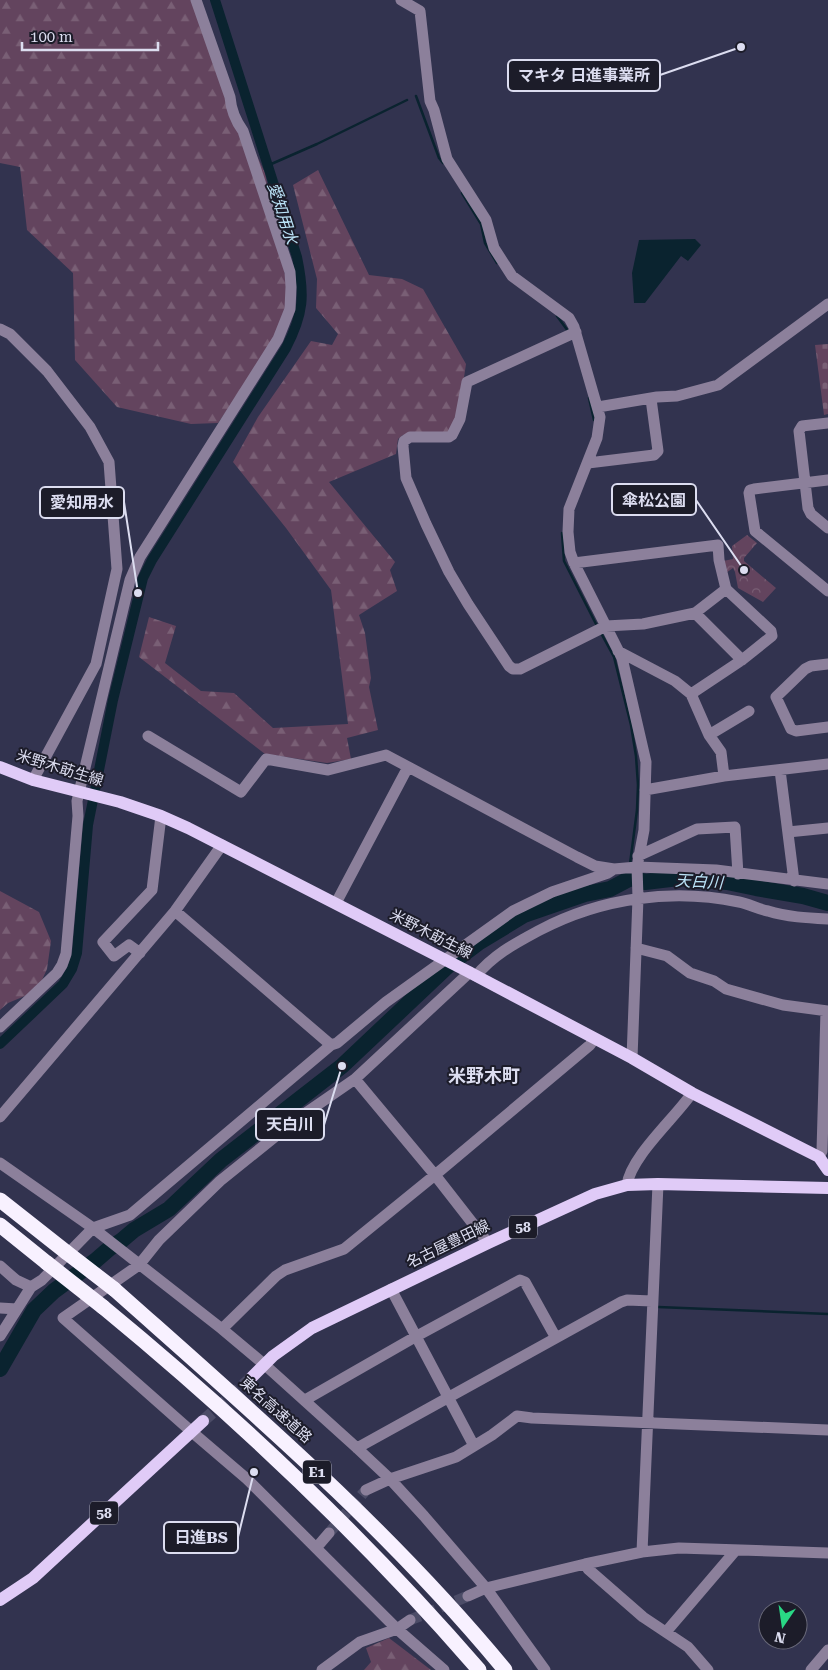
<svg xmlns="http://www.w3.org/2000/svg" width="828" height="1670" font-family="'Roboto Serif','Noto Sans JP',serif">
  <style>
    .forest { fill: url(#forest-firs) }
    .cemetery { fill: url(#cemetery-stones) }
    .park { fill: url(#park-crowns) }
    .water { fill: #0a232f }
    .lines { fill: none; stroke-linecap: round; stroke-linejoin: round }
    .stream { stroke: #0a232f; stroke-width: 2.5 }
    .canal { stroke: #0a232f; stroke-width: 10 }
    .river { stroke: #0a232f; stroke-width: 16 }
    .minor-tunnel { stroke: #4c4c67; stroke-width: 11; stroke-dasharray: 11 5.5; stroke-linecap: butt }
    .major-tunnel { stroke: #4c4c67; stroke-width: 12; stroke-dasharray: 12 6; stroke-linecap: butt }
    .minor { stroke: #8c809b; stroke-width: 11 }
    .major { stroke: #e0cbf7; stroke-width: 12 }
    .highway { stroke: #f8f1ff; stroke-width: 15 }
    .highway-bridge { stroke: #f8f1ff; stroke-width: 15 }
    .labels { text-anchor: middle; stroke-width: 4; stroke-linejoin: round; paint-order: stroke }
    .shield { fill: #1c1c29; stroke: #a2a3b4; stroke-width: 1 }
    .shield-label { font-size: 14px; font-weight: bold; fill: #dcddf0 }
    .street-label { font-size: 15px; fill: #dcddf0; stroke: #1c1c29 }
    .water-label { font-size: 16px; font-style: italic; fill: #bae2f6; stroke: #1c1c29 }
    .quarter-label { font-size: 18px; font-weight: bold; fill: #dcddf0; stroke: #1c1c29 }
    .leader { fill: none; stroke: #dcddf0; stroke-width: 2 }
    .callout-dot { fill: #dcddf0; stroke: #1c1c29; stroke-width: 2 }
    .callout { fill: #1c1c29; stroke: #dcddf0; stroke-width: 2 }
    .callout-label { font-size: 16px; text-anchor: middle; font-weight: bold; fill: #dcddf0 }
  </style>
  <defs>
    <pattern id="forest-firs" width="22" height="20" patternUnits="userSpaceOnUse" patternTransform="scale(1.25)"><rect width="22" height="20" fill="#63445e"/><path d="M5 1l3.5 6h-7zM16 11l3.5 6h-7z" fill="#795f75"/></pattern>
    <pattern id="cemetery-stones" width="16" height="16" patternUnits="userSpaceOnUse" patternTransform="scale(1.25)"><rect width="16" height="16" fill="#63445e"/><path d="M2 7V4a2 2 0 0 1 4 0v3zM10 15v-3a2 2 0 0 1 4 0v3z" fill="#795f75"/></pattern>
    <pattern id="park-crowns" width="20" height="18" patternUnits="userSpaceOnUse" patternTransform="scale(1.25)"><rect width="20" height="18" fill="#63445e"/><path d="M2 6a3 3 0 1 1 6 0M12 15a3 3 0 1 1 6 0" fill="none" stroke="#795f75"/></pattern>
  </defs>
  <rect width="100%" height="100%" fill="#32334f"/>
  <path class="forest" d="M0 0H191L243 126 265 173 290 300 276 341 218 423 191 424 117 407 75 360 73 273 27 230 20 167 0 163Z
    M318 170 369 275 402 279 423 289 466 364 458 418 450 434 403 435 398 439 396 454 329 482 395 562 390 570 397 591 359 615 365 633 371 678 369 687 378 730 347 738 351 759 327 763 265 754 139 657 149 617 176 626 165 663 201 691 234 693 273 728 348 724 331 590 286 528 233 462 258 417 311 341 332 345 338 334 316 308 317 279 293 185Z
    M0 891 39 912 51 941 47 969 37 991 8 1003 0 1010Z
    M389 1638 431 1670H364L371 1662 366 1648Z"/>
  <path class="cemetery" d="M828 344V414L824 415 815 345Z"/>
  <path class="park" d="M747 535 757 543 744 558V561L776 588 763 602 738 588 735 572 733 568 726 573 723 561 733 559 732 546Z"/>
  <path class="water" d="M695 239 701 245 688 261 681 256 645 303H634L632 273 639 240Z"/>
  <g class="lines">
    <path class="stream" d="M416 96 439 158 443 163
      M269 165 317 144 407 100
      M462 193 481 224 485 243 497 263
      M557 316 568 331
      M589 398 594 420
      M562 533 564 561 597 626
      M601 633 614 657 631 725 636 756 638 785 637 810 630 864
      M630 872 631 878
      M658 1307 828 1314"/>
    <path class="canal" d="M0 1044 63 984 72 969 77 953 88 825 113 700 143 578 152 560 286 348C304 313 305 295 297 257L215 0"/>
    <path class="river" d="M0 1369 34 1310 54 1291 95 1261 110 1248 121 1241 134 1230 169 1209 221 1160 342 1066 450 964 478 943 524 915 585 894 610 889 631 878 645 882 679 878 727 882 756 888 803 896 828 903"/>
    <path class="minor-tunnel" d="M329 1533 366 1490
      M410 1620 468 1596"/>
    <path class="major-tunnel" d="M203 1421 251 1378"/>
    <path class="minor" d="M401 0 420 11 430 101 434 110 447 159 486 220 494 248 512 276 569 318 574 327 600 417 597 438 569 509 568 532 570 552 574 563 622 658 646 762 644 830 637 867 638 898 632 1058
      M0 329 10 334 47 371 90 427 109 462 117 569 96 664 33 780
      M576 332 467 382 460 419 452 435 449 437H410L404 441 403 446 406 478 426 524 449 572 468 604 509 666 513 669H520L606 626 643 624 695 613 726 589
      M598 407 657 397 677 396 718 385 828 304
      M828 423 802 426 799 431 808 508 811 514 828 528
      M588 463 654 455 658 451 651 399
      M828 480 754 489 750 490 749 493 755 531 828 591
      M574 563 718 545 719 560 726 589 771 631 772 636 742 660 691 694
      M695 613 742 660
      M618 651 675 681 691 694 709 735 721 752 724 776
      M828 664 811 666 805 669 776 697 791 729 796 731 828 727
      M709 735 749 711
      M148 736 241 792 266 759 328 770 386 755 577 857 595 866 614 869
      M780 770 794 881
      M645 790 724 776 828 764
      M788 832 828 828
      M638 856 697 829 735 827 738 874
      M336 903 408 767
      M175 911 331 1045
      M636 948 667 956 690 973 714 981 726 989 783 1005 828 1011
      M140 953 129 945 114 956 103 942 152 890 161 816
      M476 976C494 954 516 943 540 930 601 898 672 888 739 902 749 904 758 909 768 911 787 917 808 918 828 919
      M0 1027 57 973 62 965 66 954 78 816 77 801 130 580 140 557 278 339 290 309 291 287 290 272 243 131C235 120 231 110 230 97L196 0
      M355 1079 435 1175 488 1243
      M0 1117 175 911 222 845
      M819 1157 822 1151 826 1011
      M0 1163 93 1228 222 1329 265 1365 357 1448 390 1479 424 1516 486 1588 545 1670
      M627 1185C631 1156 675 1118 692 1093
      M0 1266 16 1280 31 1287
      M391 1289 474 1446
      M0 1308 17 1309
      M222 1329 276 1276 285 1270 344 1249 435 1175 590 1045 594 1039
      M0 1336 31 1287 42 1280 93 1228 130 1215 331 1045 337 1043 386 1002 513 911 552 892 608 873 614 869 637 867 716 870 828 884
      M305 1400 415 1337 520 1280 525 1282 556 1338
      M357 1448 621 1302 627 1300 652 1301
      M366 1490 390 1479 456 1457 492 1435 517 1416 532 1418 828 1430
      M317 1547 329 1533
      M642 1552 658 1184
      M585 1564 588 1569 643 1617 688 1647 708 1670
      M468 1596 486 1588 585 1564 642 1552 679 1548 828 1553
      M666 1632 736 1550
      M322 1670 360 1642 397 1629 410 1620
      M444 1670 397 1629 247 1479 192 1432 63 1318 139 1265 159 1240 220 1181 297 1119 355 1079 470 972
      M811 1670 828 1650"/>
    <path class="major" d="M0 767 33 780 120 802 161 816 188 828 467 971 632 1058 692 1093 819 1157 828 1170
      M251 1378 273 1356 312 1328 488 1243 595 1194 627 1185 658 1184 828 1188
      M0 1600 33 1578 203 1421"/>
    <path class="highway" d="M0 1200 66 1252
      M0 1225 47 1263
      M114 1289C250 1410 389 1529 505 1670
      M103 1307C238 1418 365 1538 479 1670"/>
    <path class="highway-bridge" d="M66 1252 114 1289
      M47 1263 103 1307"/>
  </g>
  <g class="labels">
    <g class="shield">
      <rect x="509" y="1215.5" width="28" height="23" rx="4"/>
      <rect x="303" y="1460.5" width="28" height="23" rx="4"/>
      <rect x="90" y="1501.5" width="28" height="23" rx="4"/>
    </g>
    <g class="shield-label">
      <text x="523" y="1232">58</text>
      <text x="317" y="1477">E1</text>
      <text x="104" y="1518">58</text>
    </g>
    <g class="street-label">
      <text transform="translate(60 768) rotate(17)" y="5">米野木莇生線</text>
      <text transform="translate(431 934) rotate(27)" y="5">米野木莇生線</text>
      <text transform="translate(448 1244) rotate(-26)" y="5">名古屋豊田線</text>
      <text transform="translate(276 1410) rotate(42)" y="5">東名高速道路</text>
    </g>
    <g class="water-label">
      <text transform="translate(283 213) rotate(72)" y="6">愛知用水</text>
      <text transform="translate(699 881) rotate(3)" y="6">天白川</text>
    </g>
    <g class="quarter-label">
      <text x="484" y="1082">米野木町</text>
    </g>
  </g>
  <path class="leader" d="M741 47L660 75M744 570L696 500M138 593L124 502M342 1066L324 1125M254 1472L238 1537"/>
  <g class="callout-dot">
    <circle cx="741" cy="47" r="5"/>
    <circle cx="744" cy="570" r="5"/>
    <circle cx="138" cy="593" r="5"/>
    <circle cx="342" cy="1066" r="5"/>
    <circle cx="254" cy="1472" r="5"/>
  </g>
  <g class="callout">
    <rect x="508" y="60" width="152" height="31" rx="5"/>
    <rect x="612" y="484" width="84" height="31" rx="5"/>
    <rect x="40" y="487" width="84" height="31" rx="5"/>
    <rect x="256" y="1109" width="68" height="31" rx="5"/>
    <rect x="164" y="1522" width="74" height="31" rx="5"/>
  </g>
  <g class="callout-label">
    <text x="584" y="81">マキタ 日進事業所</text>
    <text x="654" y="506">傘松公園</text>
    <text x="82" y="508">愛知用水</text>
    <text x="290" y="1130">天白川</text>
    <text x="201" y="1543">日進BS</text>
  </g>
  <g transform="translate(783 1625) rotate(193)"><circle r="24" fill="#1c1c29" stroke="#696979"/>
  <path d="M0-4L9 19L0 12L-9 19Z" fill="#29d885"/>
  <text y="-8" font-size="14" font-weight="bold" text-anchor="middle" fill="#dcddf0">N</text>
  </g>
  <path d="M22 42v8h136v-8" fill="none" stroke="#dcddf0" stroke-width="2.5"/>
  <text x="30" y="42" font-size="15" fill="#dcddf0" stroke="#1c1c29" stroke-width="4" paint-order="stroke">100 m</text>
</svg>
